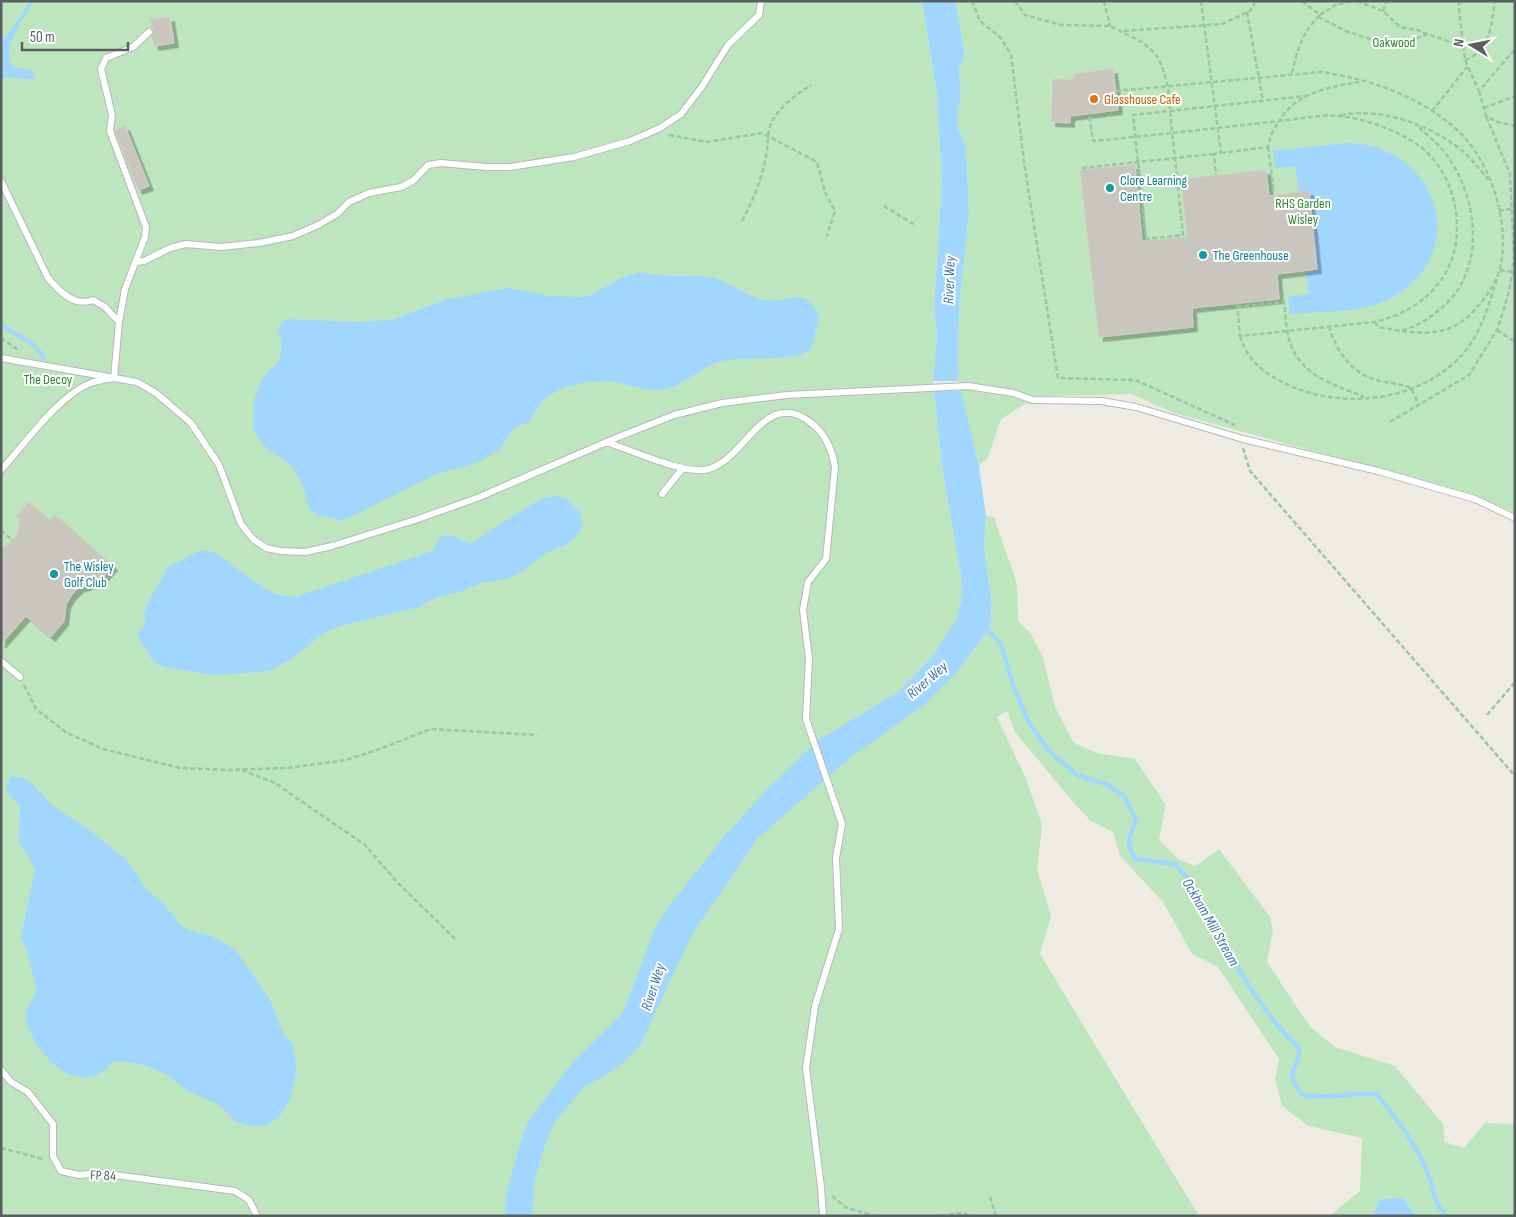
<svg xmlns="http://www.w3.org/2000/svg" width="1516" height="1217" font-family="'Sofia Sans Condensed',sans-serif">
  <style>
    .green { fill: #bee6be }
    .water { fill: #a1d6ff }
    .lines { fill: none; stroke-linecap: round; stroke-linejoin: round }
    .stream { stroke: #a1d6ff; stroke-width: 4.5 }
    .building { fill: #c9c6bf; stroke: #d3cdc0; filter: url(#shadow) }
    .lane-casing { stroke: #b5b8bd; stroke-width: 8 }
    .path { stroke: #97c7a4; stroke-width: 2.5; stroke-dasharray: 5 2.5; stroke-linecap: butt }
    .lane { stroke: #fff; stroke-width: 6 }
    .food-dot { fill: #e8710a; stroke: #fff; stroke-width: 2 }
    .culture-dot { fill: #0f9aa8; stroke: #fff; stroke-width: 2 }
    .labels { text-anchor: middle; stroke-width: 4; stroke-linejoin: round; paint-order: stroke }
    .park-label { font-size: 14px; fill: #328336; stroke: #fff }
    .food-label { font-size: 14px; fill: #c56008; stroke: #fff; text-anchor: start }
    .culture-label { font-size: 14px; fill: #0d838f; stroke: #fff; text-anchor: start }
    .street-label { font-size: 14px; fill: #5a5e63; stroke: #fff }
    .water-label { font-size: 15px; font-style: italic; fill: #3b76b3; stroke: #fff }
  </style>
  <defs>
    <filter id="shadow"><feDropShadow dx="4.5" dy="4.5" stdDeviation="0" flood-color="#0004"/></filter>
  </defs>
  <rect width="100%" height="100%" fill="#eeebe2"/>
  <path class="green" d="M1 1H922L937 95 942 180 934 307 937 335 933 381 943 474 961 576 962 598 957 618 946 638 968 658 990 628 992 604 984 546 986 516 994 517 1017 584 1018 621 1031 634 1043 657 1055 707 1074 743 1097 753 1135 759 1166 805 1159 840 1178 859 1195 866 1219 849 1270 917 1273 931 1267 962 1310 1027 1335 1047 1395 1066 1443 1124 1445 1142 1464 1148 1485 1123 1515 1124V1216H1416L1403 1198 1381 1199 1372 1216H1329L1360 1191 1362 1138 1309 1126 1282 1106 1275 1079 1279 1059 1218 967 1192 954 1163 902 1120 856 1113 832 1091 821 1074 803 1015 732 1007 711 997 717 1027 781 1042 825 1037 869 1051 916 1040 954 1199 1216H1Z
    M955 1H1515V512L1458 490 1177 414 1131 394 1038 396 1035 404H1025L1001 419 988 457 979 466 958 381 959 309 969 211 966 147 958 128V110L961 95 959 69 965 55Z"/>
  <path class="water" d="M30 1H33L31 6C23 21 0 50 13 67L34 71 35 78C23 82 15 74 1 80V40L14 27Z
    M922 1H955L965 55 959 69 961 95 958 110V128L966 147 969 211 959 309 958 381H933L937 335 934 307 942 180 937 95Z
    M1348 143C1434 145 1472 245 1398 294 1369 314 1324 311 1290 314L1288 297 1309 294 1306 271 1317 269 1309 192H1299L1295 166 1275 168 1273 151Z
    M640 272C664 279 690 273 713 278 731 282 745 296 763 300 788 305 801 282 820 316 816 324 814 347 808 351 789 362 747 356 724 361 700 365 684 388 659 390 640 391 625 382 607 381 584 380 559 386 543 401 537 407 533 417 528 423L515 427 500 449 479 462 436 474 351 517 341 520 317 515 309 508 304 489 292 466 263 445 253 428 254 400 262 379 279 360 282 346 278 330 280 324 285 319 358 322 391 320 448 299 509 288 549 296 580 297 591 295 619 279Z
    M934 391H961L979 466 986 516 984 546 992 604 990 628 956 673 923 706 851 757 758 838 692 934 641 1044 619 1067 583 1088 555 1122 545 1145 535 1179 532 1216H505L507 1192 521 1140 529 1120 572 1063 623 1013 655 928 673 901 722 839 766 790 818 740 897 693 934 655 957 618 962 598 961 576 943 474Z
    M555 496 565 498 580 512 582 527 573 541 543 555 522 572 506 579 482 583 462 591 437 597 419 607 340 626 324 633 290 660 269 671 213 675 168 668 157 664 151 658 137 634 145 625 144 615 149 600 168 567 201 550 215 553 266 589 278 595 295 597 433 551 440 537C453 533 458 539 470 544L540 499Z
    M11 777H22L32 784 53 806 88 829 128 861 146 889 164 904 180 924 187 929 213 937 236 950 271 1002 284 1035C308 1050 294 1130 256 1126 227 1124 234 1114 215 1103 207 1098 198 1096 190 1092 184 1089 180 1085 175 1081 161 1069 132 1059 113 1062 110 1064 108 1068 105 1070 77 1089 51 1067 36 1043 31 1035 26 1025 26 1014 27 1006 34 998 37 990L26 949 21 937 35 869 19 841 20 806C12 796 0 793 11 777Z
    M1403 1198 1416 1216H1372L1381 1199Z"/>
  <g class="lines">
    <path class="stream" d="M1 324C19 339 32 337 44 359
      M985 627 1001 644 1014 688 1029 723 1050 752 1077 775 1106 784 1124 796 1136 820C1130 835 1124 845 1136 859L1175 864 1188 879C1223 937 1249 1001 1299 1048 1300 1074 1280 1067 1303 1095 1326 1100 1352 1092 1376 1094 1397 1118 1414 1141 1427 1171 1434 1187 1432 1203 1447 1216"/>
  </g>
  <path class="building" d="M170 17 174 43 154 46 152 36 154 31 150 19Z
    M1113 69 1118 110 1070 116V123L1051 122 1053 79 1074 80V74Z
    M125 126 149 186 138 190 115 130Z
    M1135 165 1142 241 1187 237 1181 179 1266 170 1269 196 1309 191 1317 269 1277 274 1279 299 1192 308 1193 327 1099 337 1080 170Z
    M29 502 50 520 55 515 113 566 100 581 79 588 71 596 66 604 64 621 51 637 26 616 1 644V549L13 541 18 533 20 520 16 517Z"/>
  <g class="lines">
    <g class="lane-casing">
      <path id="lane" d="M1 181 48 278C60 292 74 307 93 300L105 307 119 322 114 378C107 379 99 380 91 383 60 394 24 445 1 470
        M136 262 144 261 170 248 186 244 221 247 259 243 293 236 318 225 337 214 349 202 369 193 401 187 414 180 428 165 441 163 486 167H510L574 157 630 141 660 128 681 114 701 88 728 45 759 15 761 1
        M119 322 125 289 145 237 146 227 110 131 112 115 101 69 106 58 133 47 149 32
        M1 358 137 382 156 393 191 423 219 465 241 524 253 539 266 548 281 551 305 552 332 546 418 519 477 498 616 438 674 415 722 403 787 395 968 386 1013 393 1033 400 1101 401 1136 407 1243 439 1378 471 1475 499 1515 518
        M606 442C631 450 681 473 704 470 744 465 763 386 810 422 825 433 832 449 835 467L826 559 808 582 803 610 809 659 806 719 842 824 836 858 839 929 815 1006 806 1068 821 1187 823 1216
        M662 494 683 468
        M1 661 20 677
        M1 1070 11 1082 28 1092 53 1124V1156L61 1171 79 1175 100 1173 235 1191 249 1200 257 1216"/>
    </g>
    <path class="path" d="M972 1 980 21 1000 37 1011 54 1024 162 1058 378 1135 380 1235 425
      M1015 1 1025 15 1061 25 1110 26 1142 42 1155 53 1162 66 1168 87 1172 133 1279 121C1297 92 1329 87 1359 82
      M1104 1 1110 26
      M1201 1 1221 153 1214 154 1216 175
      M1302 1 1320 15 1335 5 1353 1
      M1357 1 1383 11 1400 27 1417 30 1464 47
      M1458 1 1465 60 1479 91 1515 49
      M1458 3 1466 1
      M1383 11 1386 1
      M1247 12 1263 101
      M1318 17 1348 32 1393 46 1429 34
      M1124 31 1222 24 1250 11 1256 1
      M1465 60C1491 51 1491 25 1495 1
      M1292 73C1297 50 1303 31 1320 15
      M1116 91 1321 72C1372 79 1428 99 1464 137 1493 169 1510 225 1500 268 1497 281 1486 298 1477 307 1468 319 1455 328 1440 331 1420 335 1399 331 1379 327L1374 322
      M1479 91 1486 116 1498 122 1515 126
      M1484 108 1515 96
      M1432 111 1467 67
      M1341 115C1382 107 1435 126 1466 154 1474 162 1481 171 1489 180
      M669 135 707 142 762 133 817 162 825 192 835 211 827 236
      M1268 147 1274 192
      M1221 153 1268 147 1271 135 1279 121C1299 119 1321 114 1340 116 1366 119 1396 130 1418 145 1459 174 1471 244 1438 284 1421 305 1400 316 1374 322L1240 336 1237 303
      M1214 154 1175 158 1183 235 1146 239 1133 115 1306 96
      M1082 168 1175 158 1172 133 1093 141 1089 113
      M884 206 915 225
      M1499 211 1515 208
      M742 221C753 200 762 179 766 156 769 143 766 130 774 118 783 104 797 94 811 85
      M1500 270 1515 272
      M1237 307 1284 302C1286 316 1286 335 1292 348 1306 379 1337 385 1364 397
      M1329 326C1336 352 1353 375 1380 381 1391 384 1401 383 1411 388L1419 405
      M1402 330C1420 326 1434 315 1447 303 1488 262 1476 190 1442 149 1434 140 1425 133 1416 125
      M1497 330 1515 342
      M1240 336C1247 359 1261 371 1282 382 1335 409 1408 404 1454 363 1480 340 1488 307 1498 275
      M1 338 18 350
      M1390 422 1469 375 1497 330 1504 309 1510 287 1514 257 1510 174 1486 116
      M1243 448 1250 471 1515 776
      M1 530 13 541
      M24 685 36 709 67 733 103 749 180 768 228 770 288 768 346 760 377 750 431 729 537 735
      M1487 715 1515 682
      M242 770 275 783 365 845 397 882 455 939
      M1 1148 43 1159
      M832 1196 847 1208 875 1216
      M990 1197 996 1216
      M934 1216 962 1213 973 1216"/>
    <use href="#lane" class="lane"/>
  </g>
  <circle class="food-dot" cx="1094" cy="99" r="5"/>
  <g class="culture-dot">
    <circle cx="1110" cy="188" r="5"/>
    <circle cx="1203" cy="255" r="5"/>
    <circle cx="54" cy="574" r="5"/>
  </g>
  <g class="labels">
    <g class="park-label">
      <text x="1394" y="47">Oakwood</text>
      <text x="1303" y="208">RHS Garden<tspan x="1303" dy="16">Wisley</tspan></text>
      <text x="48" y="384">The Decoy</text>
    </g>
    <g class="food-label">
      <text x="1104" y="104">Glasshouse Cafe</text>
    </g>
    <g class="culture-label">
      <text x="1120" y="185">Clore Learning<tspan x="1120" dy="16">Centre</tspan></text>
      <text x="1213" y="260">The Greenhouse</text>
      <text x="64" y="571">The Wisley<tspan x="64" dy="16">Golf Club</tspan></text>
    </g>
    <g class="street-label">
      <text transform="translate(103 1175) rotate(2)" y="5">FP 84</text>
    </g>
    <g class="water-label">
      <text transform="translate(949 280) rotate(-88)" y="5">River Wey</text>
      <text transform="translate(927 680) rotate(-41)" y="5">River Wey</text>
      <text transform="translate(1211 922) rotate(60)" y="5">Ockham Mill Stream</text>
      <text transform="translate(653 987) rotate(-72)" y="5">River Wey</text>
    </g>
  </g>
  <rect width="1516" height="1217" fill="none" stroke="#5a5e63" stroke-width="5"/>
  <g transform="translate(1471 45) rotate(280)" stroke="#ffffff" stroke-width="4" paint-order="stroke">
  <path d="M0-4L9 19L0 12L-9 19Z" fill="#5a5e63"/>
  <text y="-8" font-size="14" font-weight="bold" text-anchor="middle" fill="#5a5e63">N</text>
  </g>
  <path d="M22 42v8h106v-8" fill="none" stroke="#5a5e63" stroke-width="2.5"/>
  <text x="30" y="42" font-size="15" fill="#5a5e63" stroke="#ffffff" stroke-width="4" paint-order="stroke">50 m</text>
</svg>
